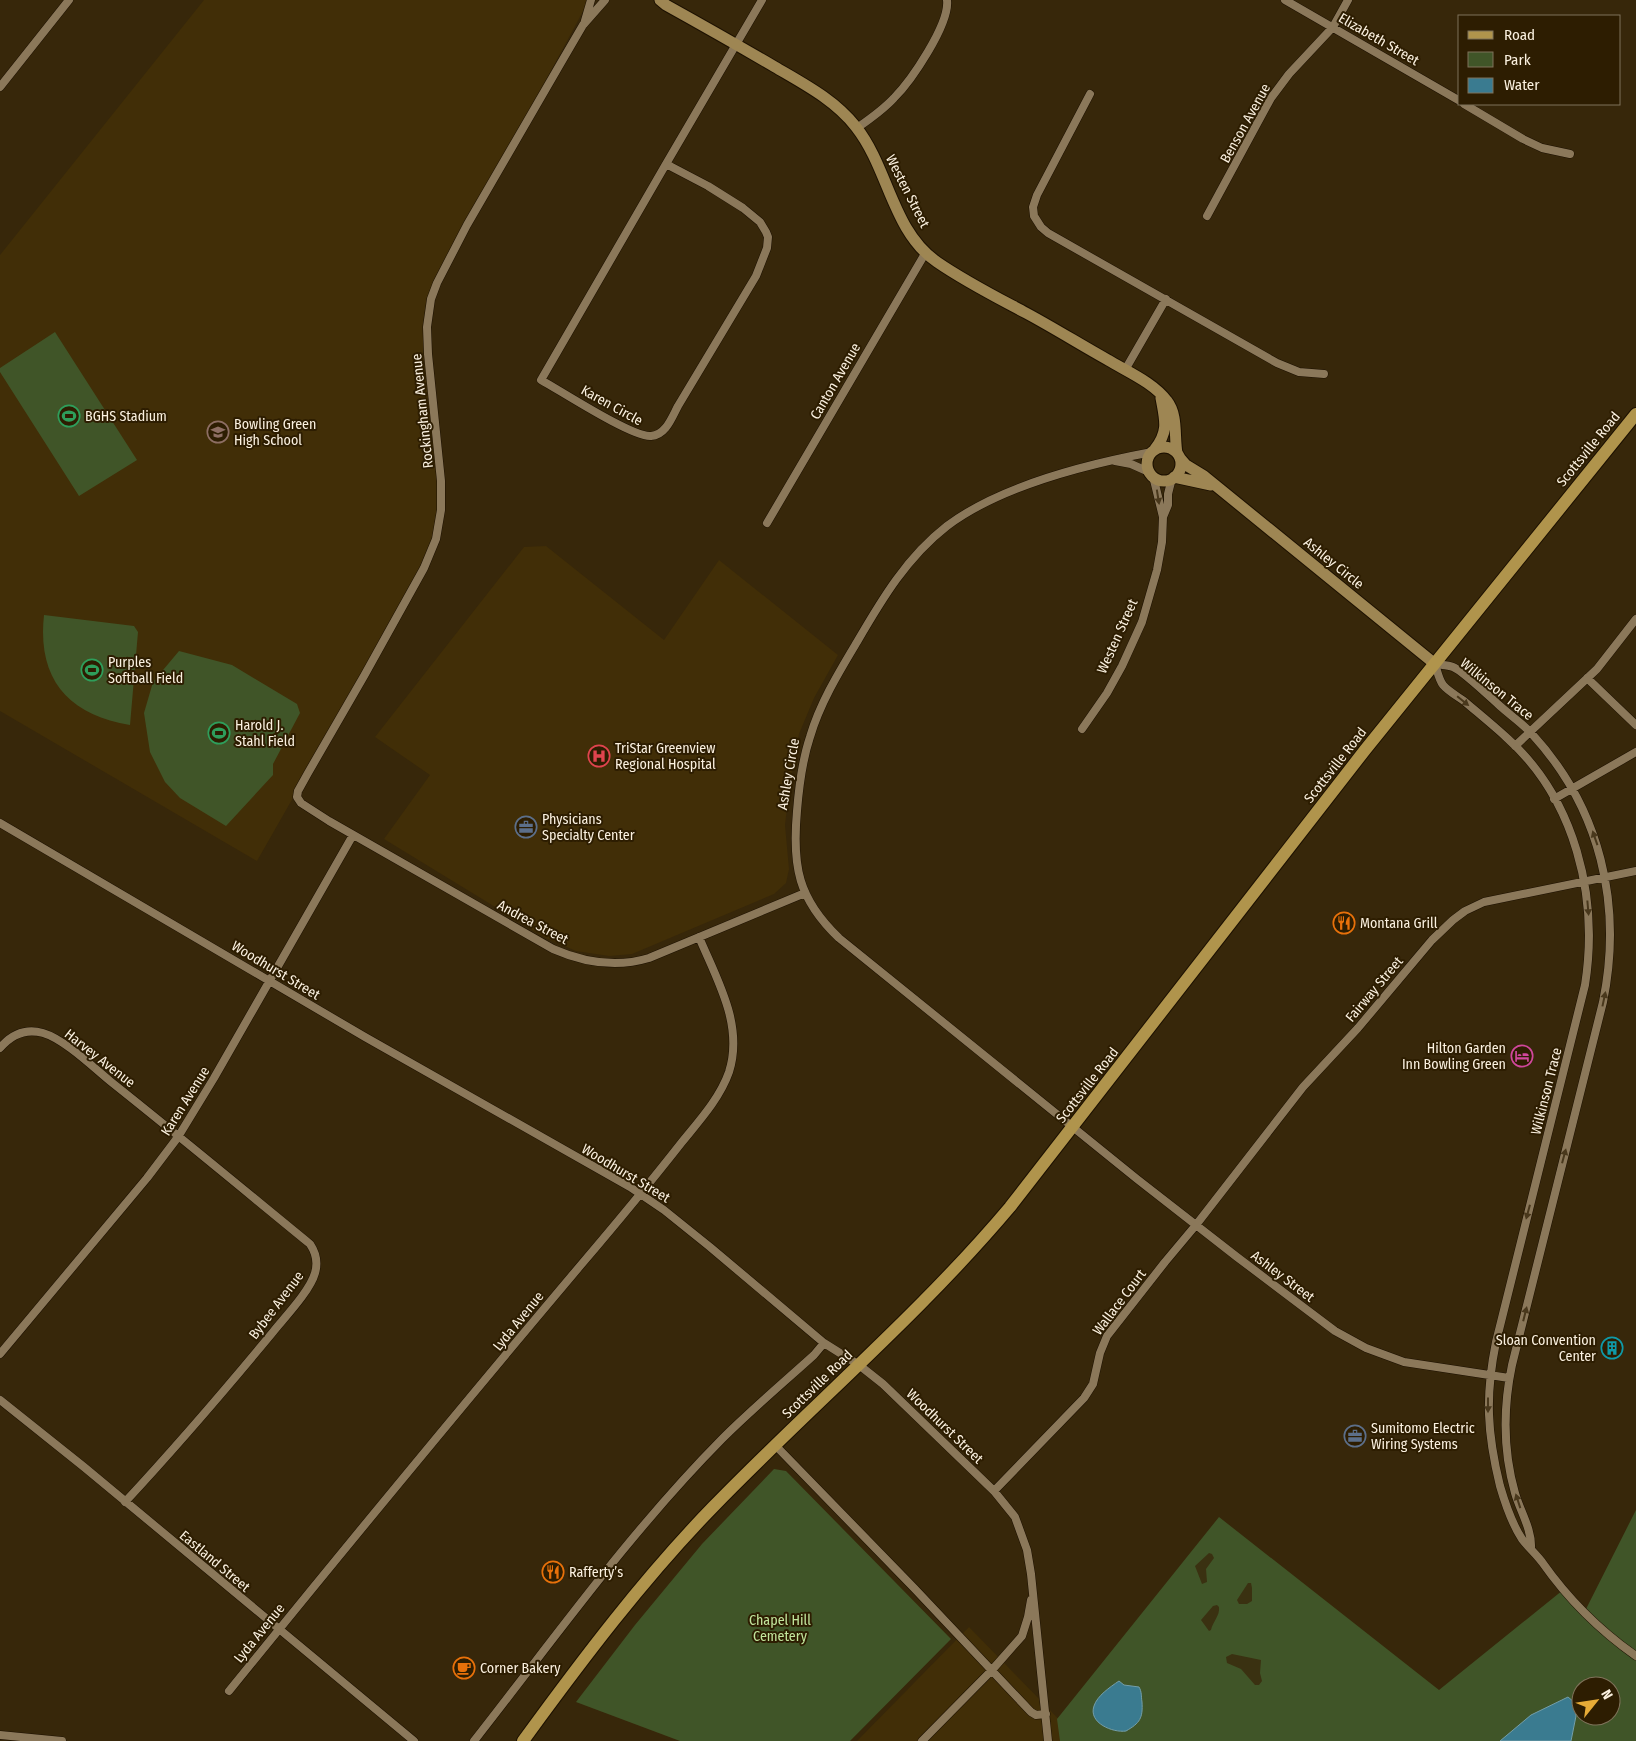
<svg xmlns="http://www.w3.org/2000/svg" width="1636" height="1741" font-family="'Fira Sans Condensed',sans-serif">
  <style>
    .built { fill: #412e07 }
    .green { fill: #405528; fill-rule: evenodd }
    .sand { fill: #3a3111 }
    .water { fill: #3a7b90; stroke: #749ea8 }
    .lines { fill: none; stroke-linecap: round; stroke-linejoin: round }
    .street-casing { stroke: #1c1000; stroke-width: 9 }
    .secondary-casing { stroke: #1c1000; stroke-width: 13 }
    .primary-casing { stroke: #1c1000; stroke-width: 14 }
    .street { stroke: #8b785a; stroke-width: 8 }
    .secondary { stroke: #9e8653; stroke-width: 11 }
    .primary { stroke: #b0944c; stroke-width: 12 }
    .oneway { fill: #49381c }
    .labels { text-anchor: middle; stroke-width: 4; stroke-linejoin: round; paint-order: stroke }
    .street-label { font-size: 14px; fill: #fbf1e0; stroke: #2d1d01 }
    .poi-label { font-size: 14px; fill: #fbf1e0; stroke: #2d1d01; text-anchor: start }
    .park-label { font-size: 14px; fill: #c2e69d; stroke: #2d1d01 }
  </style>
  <rect width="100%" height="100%" fill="#37270a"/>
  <path class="built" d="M204 0H589L440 277 428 313 440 467 439 524 424 568 257 861 0 711V255Z
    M546 546 664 640 719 560 838 655 814 698 799 734 791 775 785 825 789 869 786 883 774 894 632 954 609 956 576 951 546 938 384 839 430 775 375 737 524 547Z
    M969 1627 1080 1741H857Z"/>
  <path class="green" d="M55 332 137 460 79 496 0 372V368Z
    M44 615 134 626 138 632 130 725C68 715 37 679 44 615Z
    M179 651 232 665 297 704 300 713 273 764V775L226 826 180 798 165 782 150 752 144 713 153 682Z
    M774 1469 786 1471 951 1639 850 1741H680L576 1702 635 1625 702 1544Z
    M1636 1510V1741H1060L1057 1719 1219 1517 1439 1690 1563 1590 1585 1611ZM1581 1686H1611V1716H1581Z"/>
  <path class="sand" d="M1209 1553 1212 1554 1214 1558 1206 1569 1207 1582 1202 1584 1195 1566Z
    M1248 1583H1251L1252 1588V1601L1247 1604H1239L1237 1600Z
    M1217 1605 1219 1607C1220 1616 1213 1621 1211 1630L1209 1631 1201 1620 1213 1606Z
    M1232 1654 1261 1660 1260 1673 1262 1681 1259 1685H1255L1241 1669 1227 1663 1226 1657Z"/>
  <path class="water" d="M1119 1681 1124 1685 1139 1687C1142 1692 1141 1696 1142 1702 1143 1718 1140 1723 1126 1731 1113 1733 1088 1723 1094 1706 1097 1696 1110 1687 1119 1681Z
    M1568 1697 1574 1702 1576 1716 1571 1741H1500L1531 1715Z"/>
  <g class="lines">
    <g class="street-casing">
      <path id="street" d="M605 0 583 25 562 61 467 225 437 283 431 299 427 327 428 354 441 481V510L436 539 424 568 364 676 308 773 298 791 297 797 301 803 329 821 553 949C585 963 616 968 649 958L805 893
        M1285 0 1460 101
        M584 24 591 0
        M0 87 69 0
        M1090 94 1037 195 1033 207 1034 216 1041 227 1048 233 1277 363 1299 372 1324 374
        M1464 104 1523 139 1542 148 1570 154
        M857 128C870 119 883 110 894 98 911 81 950 24 947 0
        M666 164 708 186 743 208 760 222 766 232 768 237 767 248 756 276 678 406C672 417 666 435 651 436 633 438 561 391 541 380L666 164 762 0
        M1207 216 1271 98 1289 74 1333 27 1348 0
        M1125 370 1166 299
        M1152 452C1088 464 1000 486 947 526 907 557 882 599 857 642 839 672 820 703 810 737 802 761 799 786 797 811 792 866 798 899 839 938L1137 1179 1237 1257 1335 1331 1366 1348 1404 1362 1509 1378
        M1115 461 1131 464 1149 472
        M1153 476 1163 517
        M767 523 926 252
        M1587 678 1636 725
        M1082 729 1107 693 1122 666 1142 622 1157 570 1162 542 1163 517 1168 505V494L1172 478
        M1515 746 1597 669 1636 619
        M1554 799 1636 752
        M0 823 365 1037 630 1187 664 1210 710 1247 824 1343 859 1365 883 1384 994 1491 1015 1517 1027 1550 1031 1574 1048 1741
        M0 1048C11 1035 25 1028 43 1033 64 1039 93 1067 110 1081 178 1135 244 1190 310 1244 316 1253 318 1263 315 1273 310 1291 285 1317 273 1332 225 1390 176 1447 125 1502
        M0 1354 147 1178 178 1137 214 1078 353 835
        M0 1400 84 1467 414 1741
        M775 1445 914 1588 1031 1712 1036 1715 1046 1714
        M994 1491 1084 1398 1093 1384 1100 1353 1107 1336 1165 1262 1196 1225 1303 1087 1358 1028 1432 940 1453 920 1465 911 1484 902 1636 871
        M1531 1548C1532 1529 1520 1511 1515 1493 1503 1451 1503 1408 1512 1365L1603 1002C1623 904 1600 808 1532 734 1522 723 1510 715 1500 706 1491 698 1463 671 1453 667 1448 665 1441 665 1435 664 1437 670 1439 680 1443 685 1448 691 1457 696 1464 701 1478 713 1493 725 1507 738 1575 799 1599 896 1585 985L1496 1342C1485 1396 1487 1433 1500 1486 1505 1503 1512 1524 1522 1539 1528 1547 1536 1554 1542 1562 1568 1599 1599 1630 1636 1656
        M229 1691C345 1548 462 1406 580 1266 615 1225 649 1184 682 1142 699 1121 720 1098 729 1072 744 1025 717 980 699 937
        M0 1735 62 1741
        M474 1741C554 1639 630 1532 722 1439 751 1410 783 1383 814 1355L824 1343
        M922 1741 992 1670 1022 1636 1028 1617 1031 1600"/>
    </g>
    <g class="secondary-casing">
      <path id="secondary" d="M660 0 666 5C702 25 739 46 775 67 804 84 835 100 856 127 889 169 892 231 937 262 966 282 996 297 1026 313 1054 328 1081 345 1108 360 1128 372 1154 383 1167 401 1178 415 1174 436 1177 453
        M1147 464a17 17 0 1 1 34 0a17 17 0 1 1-34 0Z
        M1155 449C1169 431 1165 420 1161 398
        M1180 458 1186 465 1204 476 1435 664
        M1174 477 1211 485"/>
    </g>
    <g class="primary-casing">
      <path id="primary" d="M523 1741C582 1660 643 1579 713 1507 811 1406 919 1315 1010 1207L1365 750 1636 414"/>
    </g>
    <use href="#street" class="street"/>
    <use href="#secondary" class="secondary"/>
    <use href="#primary" class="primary"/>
  </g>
  <defs><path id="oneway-solid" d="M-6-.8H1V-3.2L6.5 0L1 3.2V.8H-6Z" transform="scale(1.25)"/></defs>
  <g class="oneway">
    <use href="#oneway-solid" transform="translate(1158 497) rotate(81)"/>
    <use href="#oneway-solid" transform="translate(1463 701) rotate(39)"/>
    <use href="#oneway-solid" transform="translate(1595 838) rotate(-109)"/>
    <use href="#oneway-solid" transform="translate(1588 908) rotate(85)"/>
    <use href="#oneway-solid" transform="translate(1604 999) rotate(-78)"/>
    <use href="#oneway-solid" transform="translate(1564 1156) rotate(-75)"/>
    <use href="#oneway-solid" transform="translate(1528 1212) rotate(105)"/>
    <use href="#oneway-solid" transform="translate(1525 1314) rotate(-76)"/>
    <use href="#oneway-solid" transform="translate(1488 1405) rotate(90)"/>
    <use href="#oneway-solid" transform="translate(1518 1501) rotate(-108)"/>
  </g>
  <defs>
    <g id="stadium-ring" transform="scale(1.125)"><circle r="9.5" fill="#2d1d01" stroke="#2e9e5b" stroke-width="1.5"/><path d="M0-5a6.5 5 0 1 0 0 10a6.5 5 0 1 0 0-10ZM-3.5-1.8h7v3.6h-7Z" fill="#2e9e5b"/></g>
    <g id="school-ring" transform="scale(1.125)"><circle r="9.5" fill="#2d1d01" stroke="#8d6e63" stroke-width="1.5"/><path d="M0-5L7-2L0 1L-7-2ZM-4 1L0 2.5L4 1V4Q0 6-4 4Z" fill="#8d6e63"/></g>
    <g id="hospital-ring" transform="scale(1.125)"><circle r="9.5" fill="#2d1d01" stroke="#e0444e" stroke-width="1.5"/><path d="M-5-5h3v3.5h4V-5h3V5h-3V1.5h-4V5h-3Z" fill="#e0444e"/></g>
    <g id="office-ring" transform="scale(1.125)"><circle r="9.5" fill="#2d1d01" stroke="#5c6f8a" stroke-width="1.5"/><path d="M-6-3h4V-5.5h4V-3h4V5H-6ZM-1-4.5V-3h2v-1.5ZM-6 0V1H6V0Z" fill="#5c6f8a"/></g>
    <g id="restaurant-ring" transform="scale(1.125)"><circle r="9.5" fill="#2d1d01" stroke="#e8710a" stroke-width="1.5"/><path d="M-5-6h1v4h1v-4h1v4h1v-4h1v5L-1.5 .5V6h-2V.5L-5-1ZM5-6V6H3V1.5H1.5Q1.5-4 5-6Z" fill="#e8710a"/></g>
    <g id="hotel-ring" transform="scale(1.125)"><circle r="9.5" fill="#2d1d01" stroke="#d1479c" stroke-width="1.5"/><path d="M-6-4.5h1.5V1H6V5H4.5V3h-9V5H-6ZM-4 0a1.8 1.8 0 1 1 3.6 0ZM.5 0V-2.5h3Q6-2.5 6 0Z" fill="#d1479c"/></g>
    <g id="building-ring" transform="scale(1.125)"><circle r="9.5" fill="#2d1d01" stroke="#0f9aa8" stroke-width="1.5"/><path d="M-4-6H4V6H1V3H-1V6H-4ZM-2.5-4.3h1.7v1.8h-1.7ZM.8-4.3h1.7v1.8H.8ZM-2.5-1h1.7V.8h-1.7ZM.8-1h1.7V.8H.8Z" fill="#0f9aa8"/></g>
    <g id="cafe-ring" transform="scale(1.125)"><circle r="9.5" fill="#2d1d01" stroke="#e8710a" stroke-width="1.5"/><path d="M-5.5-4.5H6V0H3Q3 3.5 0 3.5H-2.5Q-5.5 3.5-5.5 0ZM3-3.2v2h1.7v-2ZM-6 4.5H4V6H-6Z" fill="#e8710a"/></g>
  </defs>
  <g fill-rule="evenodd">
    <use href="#stadium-ring" x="69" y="416"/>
    <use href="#school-ring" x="218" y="432"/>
    <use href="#stadium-ring" x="92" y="670"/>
    <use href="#stadium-ring" x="219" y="733"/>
    <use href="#hospital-ring" x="599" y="756"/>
    <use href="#office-ring" x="526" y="827"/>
    <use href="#restaurant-ring" x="1344" y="923"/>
    <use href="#hotel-ring" x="1522" y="1056"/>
    <use href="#building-ring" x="1612" y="1348"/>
    <use href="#office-ring" x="1355" y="1436"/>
    <use href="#restaurant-ring" x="553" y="1572"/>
    <use href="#cafe-ring" x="464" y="1668"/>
  </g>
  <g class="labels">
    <g class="street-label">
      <text transform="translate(1379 39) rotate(30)" y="5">Elizabeth Street</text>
      <text transform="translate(1245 123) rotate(-61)" y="5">Benson Avenue</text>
      <text transform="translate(908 191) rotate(63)" y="5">Westen Street</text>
      <text transform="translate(835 381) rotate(-60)" y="5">Canton Avenue</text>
      <text transform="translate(612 405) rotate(29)" y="5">Karen Circle</text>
      <text transform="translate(422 411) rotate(-96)" y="5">Rockingham Avenue</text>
      <text transform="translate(1588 449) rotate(-51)" y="5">Scottsville Road</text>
      <text transform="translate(1334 563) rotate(39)" y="5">Ashley Circle</text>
      <text transform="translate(1117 636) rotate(-66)" y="5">Westen Street</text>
      <text transform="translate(1497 689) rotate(39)" y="5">Wilkinson Trace</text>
      <text transform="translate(1335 765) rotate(-52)" y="5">Scottsville Road</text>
      <text transform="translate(788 774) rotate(-80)" y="5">Ashley Circle</text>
      <text transform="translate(533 922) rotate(28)" y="5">Andrea Street</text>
      <text transform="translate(276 970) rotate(31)" y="5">Woodhurst Street</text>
      <text transform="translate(1374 989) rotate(-50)" y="5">Fairway Street</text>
      <text transform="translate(100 1058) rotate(38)" y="5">Harvey Avenue</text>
      <text transform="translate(1087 1085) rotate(-52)" y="5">Scottsville Road</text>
      <text transform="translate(1546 1091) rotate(-76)" y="5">Wilkinson Trace</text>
      <text transform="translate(185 1101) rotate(-58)" y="5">Karen Avenue</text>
      <text transform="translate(626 1173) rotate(31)" y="5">Woodhurst Street</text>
      <text transform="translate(1283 1276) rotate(37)" y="5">Ashley Street</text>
      <text transform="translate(1119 1302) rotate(-53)" y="5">Wallace Court</text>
      <text transform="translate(276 1305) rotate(-53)" y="5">Bybee Avenue</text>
      <text transform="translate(518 1321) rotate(-51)" y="5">Lyda Avenue</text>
      <text transform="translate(817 1384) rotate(-44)" y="5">Scottsville Road</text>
      <text transform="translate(945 1426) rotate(44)" y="5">Woodhurst Street</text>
      <text transform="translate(215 1561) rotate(40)" y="5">Eastland Street</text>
      <text transform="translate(259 1633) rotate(-51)" y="5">Lyda Avenue</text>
    </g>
    <g class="poi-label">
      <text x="85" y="421">BGHS Stadium</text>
      <text x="234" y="429">Bowling Green<tspan x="234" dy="16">High School</tspan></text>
      <text x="108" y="667">Purples<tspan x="108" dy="16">Softball Field</tspan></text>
      <text x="235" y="730">Harold J.<tspan x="235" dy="16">Stahl Field</tspan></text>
      <text x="615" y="753">TriStar Greenview<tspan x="615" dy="16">Regional Hospital</tspan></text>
      <text x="542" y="824">Physicians<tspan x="542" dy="16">Specialty Center</tspan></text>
      <text x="1360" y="928">Montana Grill</text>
      <text x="1506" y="1053" text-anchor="end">Hilton Garden<tspan x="1506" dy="16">Inn Bowling Green</tspan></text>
      <text x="1596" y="1345" text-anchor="end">Sloan Convention<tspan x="1596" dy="16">Center</tspan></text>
      <text x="1371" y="1433">Sumitomo Electric<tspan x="1371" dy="16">Wiring Systems</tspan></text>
      <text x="569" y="1577">Rafferty’s</text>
      <text x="480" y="1673">Corner Bakery</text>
    </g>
    <g class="park-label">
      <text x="780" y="1625">Chapel Hill<tspan x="780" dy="16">Cemetery</tspan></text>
    </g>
  </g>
  <rect x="1458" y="15" width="162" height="90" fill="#2d1d01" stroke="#7f725a"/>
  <rect x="1468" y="31" width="25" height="8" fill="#b0944c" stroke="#7f725a"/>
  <text x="1504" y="40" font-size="15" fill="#fbf1e0">Road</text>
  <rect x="1468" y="52" width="25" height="15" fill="#405528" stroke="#7f725a"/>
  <text x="1504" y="65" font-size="15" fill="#fbf1e0">Park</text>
  <rect x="1468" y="78" width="25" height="15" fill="#3a7b90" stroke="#7f725a"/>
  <text x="1504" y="90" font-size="15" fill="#fbf1e0">Water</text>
  <g transform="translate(1596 1701) rotate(60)"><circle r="24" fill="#2d1d01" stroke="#7f725a"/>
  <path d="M0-4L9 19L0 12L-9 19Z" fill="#e7ac37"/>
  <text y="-8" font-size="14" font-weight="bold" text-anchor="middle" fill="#fbf1e0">N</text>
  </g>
</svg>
